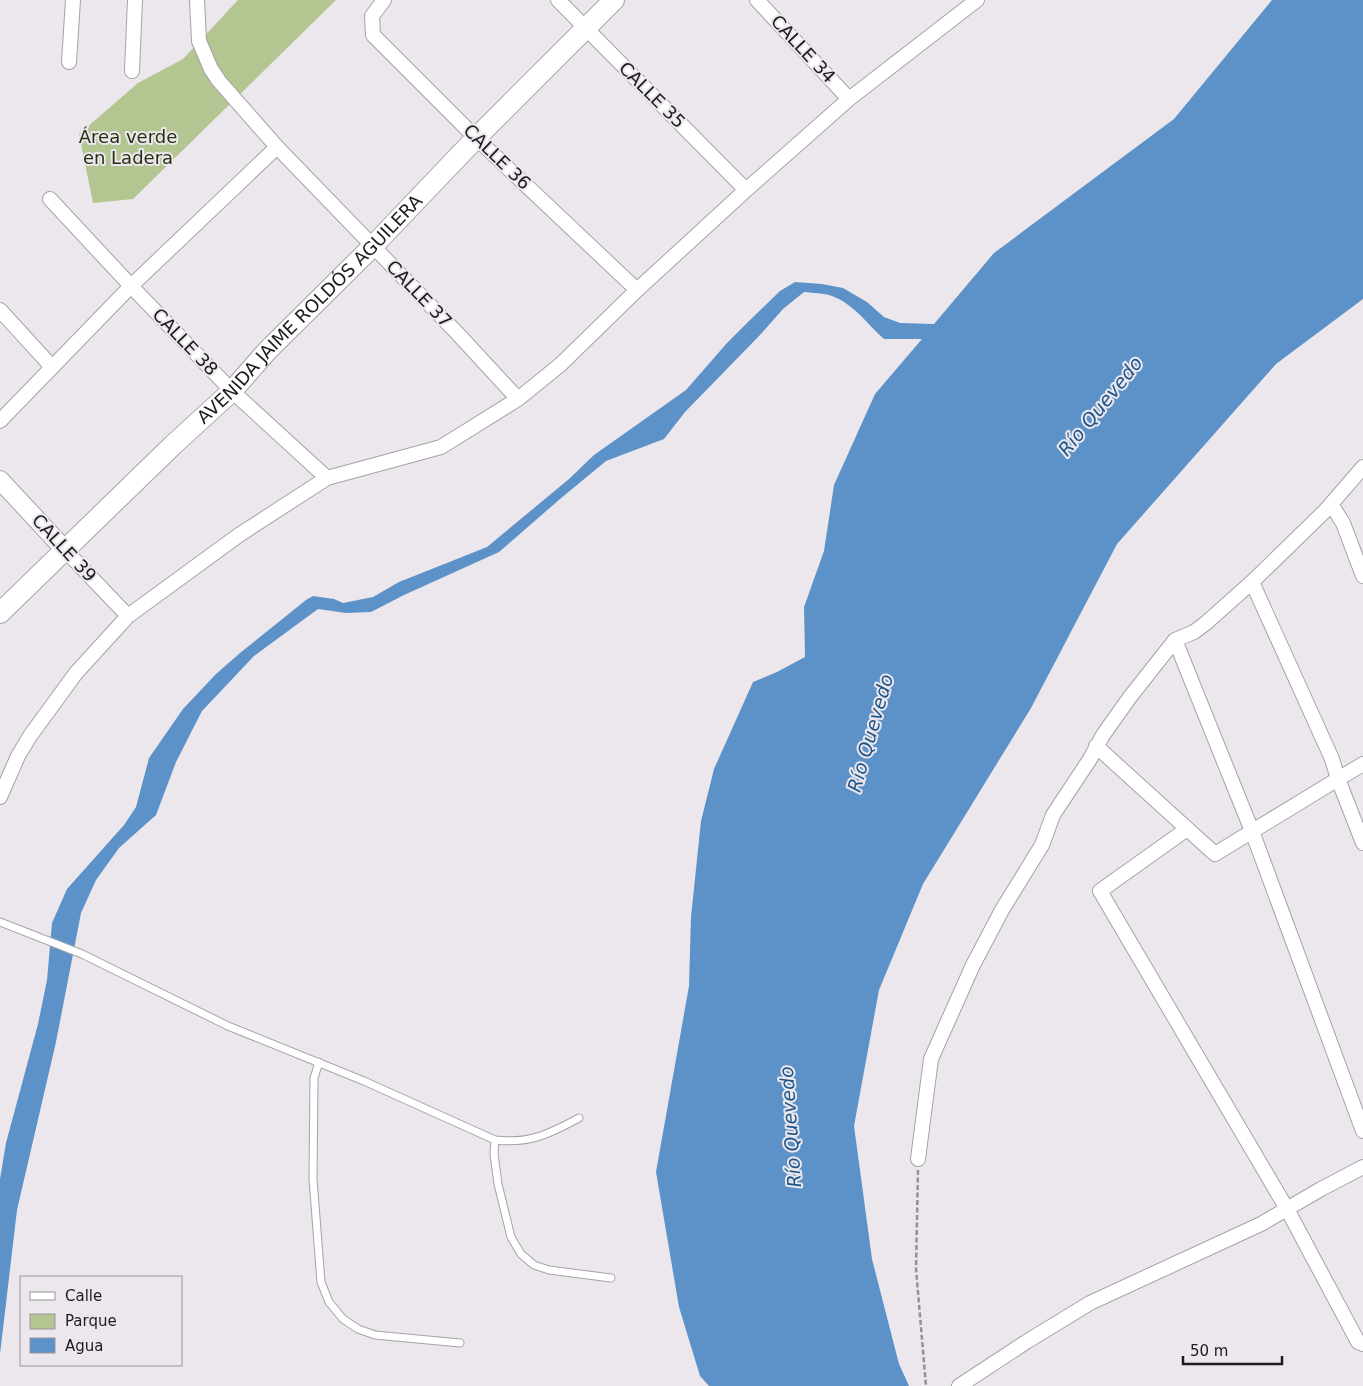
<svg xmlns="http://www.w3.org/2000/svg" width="1363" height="1386" font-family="'DejaVu Sans',sans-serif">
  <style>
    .green { fill: #b3c692 }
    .water { fill: #5d92c8 }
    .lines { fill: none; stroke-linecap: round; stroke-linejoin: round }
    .service-casing { stroke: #a6a2a8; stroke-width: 9 }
    .minor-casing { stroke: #a6a2a8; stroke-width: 16 }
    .tertiary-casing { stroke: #a6a2a8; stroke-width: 20 }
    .secondary-casing { stroke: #a6a2a8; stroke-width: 22 }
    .path { stroke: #949195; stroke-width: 2.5; stroke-dasharray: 5 2.5; stroke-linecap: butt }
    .service { stroke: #fff; stroke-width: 7 }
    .minor { stroke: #fff; stroke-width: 14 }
    .tertiary { stroke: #fff; stroke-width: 18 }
    .secondary { stroke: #fff; stroke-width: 20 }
    .labels { text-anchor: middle; stroke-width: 4; stroke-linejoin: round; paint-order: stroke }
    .street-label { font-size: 18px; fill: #1d1b1d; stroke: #ebe7ed }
    .park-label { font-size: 18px; fill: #263011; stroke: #ebe7ed }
    .water-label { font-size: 19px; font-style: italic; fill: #1c5589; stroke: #ebe7ed }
  </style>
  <rect width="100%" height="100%" fill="#ebe7ed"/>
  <path class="green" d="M238 0H336L133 199 93 203 79 134 138 83 183 59Z"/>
  <path class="water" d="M1272 0H1363V299L1276 364 1117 544 1031 708 923 884 879 990 854 1126 872 1259 899 1364 909 1386H709L700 1376 679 1307 656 1172 689 986 691 917 701 821 714 769 753 682 777 672 805 657 804 607 824 551 834 485 875 394 922 339H884C868 325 854 304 832 296 824 293 813 293 804 292L783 309 760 335 685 412 664 439 606 461 560 499 499 552 404 595 371 612 346 613 318 609 254 656 202 711 176 762 156 815 119 848 96 880 81 913 56 1042 17 1210 0 1354V1179L6 1143 38 1024 47 980 52 923 67 889 124 825 136 807 149 758 183 709 216 674 240 653 306 600 313 596 334 599 343 603 373 597 399 582 487 547 569 479 594 455 686 390 727 343 750 320 780 291 795 282 822 284 843 288 867 302 884 317 900 323 934 324 994 253 1174 119Z"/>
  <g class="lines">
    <g class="service-casing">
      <path id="service" d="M0 922 82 954 228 1026 364 1081 495 1140C530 1144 549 1134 579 1118
        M319 1062 314 1078 313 1179 321 1282 329 1302 343 1319 358 1329 375 1335 460 1343
        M495 1140 494 1154 498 1184 511 1237 521 1254 534 1265 549 1270 611 1278"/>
    </g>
    <g class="minor-casing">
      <path id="minor" d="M197 0 199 41 211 69 219 81 277 147 458 334 518 399
        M384 0 372 16 373 35 476 138 637 290
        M558 0 746 190
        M757 0 849 99
        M69 62 73 0
        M132 71 135 0
        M50 199 131 286 232 391 327 478
        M0 310 52 367
        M0 421 131 286 277 147
        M1331 504 1343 523 1363 576
        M65 550 128 616
        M1252 582 1332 759 1338 779 1363 764
        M1175 640 1252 831 1363 1131
        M1096 746 1215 854 1338 779 1363 843
        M0 797 18 756 30 736 76 673 128 616 239 535 327 478 441 447 518 399 560 365 637 290 746 190 849 99 977 0
        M1187 829 1100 891 1287 1209 1358 1342 1363 1344
        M918 1159 931 1059 973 965 1002 910 1042 845 1053 815 1090 759 1103 735 1130 697 1175 640 1194 632 1206 623 1252 582 1325 511 1363 467
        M959 1386 1026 1342 1090 1303 1261 1224 1321 1189 1363 1167"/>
    </g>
    <g class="tertiary-casing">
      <path id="tertiary" d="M0 480 65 550"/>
    </g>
    <g class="secondary-casing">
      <g id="secondary">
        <path id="s1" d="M0 613 173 445 232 391 267 351 373 246 476 138 614 0"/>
      </g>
    </g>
    <path class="path" d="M918 1170 916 1269 926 1386"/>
    <use href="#service" class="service"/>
    <use href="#minor" class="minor"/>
    <use href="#tertiary" class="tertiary"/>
    <use href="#secondary" class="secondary"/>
  </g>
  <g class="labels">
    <g class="street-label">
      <text transform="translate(803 49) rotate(47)" y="6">CALLE 34</text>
      <text transform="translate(652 95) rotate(45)" y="6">CALLE 35</text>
      <text transform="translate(497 157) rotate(44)" y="6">CALLE 36</text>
      <text transform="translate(419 294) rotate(46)" y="6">CALLE 37</text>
      <text dy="6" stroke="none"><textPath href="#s1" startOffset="434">AVENIDA JAIME ROLDÓS AGUILERA</textPath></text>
      <text transform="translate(185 342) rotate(46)" y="6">CALLE 38</text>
      <text transform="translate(64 548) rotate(47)" y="6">CALLE 39</text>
    </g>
    <g class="park-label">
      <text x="128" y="143">Área verde<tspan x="128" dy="21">en Ladera</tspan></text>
    </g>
    <g class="water-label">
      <text transform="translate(1100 406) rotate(-51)" y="7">Río Quevedo</text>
      <text transform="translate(870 733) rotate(-74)" y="7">Río Quevedo</text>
      <text transform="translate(790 1127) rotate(-94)" y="7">Río Quevedo</text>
    </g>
  </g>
  <rect x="20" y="1276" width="162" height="90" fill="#ebe7ed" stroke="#99959a"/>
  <rect x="30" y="1292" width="25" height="8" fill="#ffffff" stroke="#99959a"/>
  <text x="65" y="1301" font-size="15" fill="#1d1b1d">Calle</text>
  <rect x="30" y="1314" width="25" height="15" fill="#b3c692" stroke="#99959a"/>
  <text x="65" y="1326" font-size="15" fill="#1d1b1d">Parque</text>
  <rect x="30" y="1338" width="25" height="15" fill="#5d92c8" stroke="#99959a"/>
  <text x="65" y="1351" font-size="15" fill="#1d1b1d">Agua</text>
  <path d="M1183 1356v8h99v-8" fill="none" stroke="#1d1b1d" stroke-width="2.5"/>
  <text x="1190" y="1356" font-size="15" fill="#1d1b1d" stroke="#ebe7ed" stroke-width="4" paint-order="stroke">50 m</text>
</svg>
